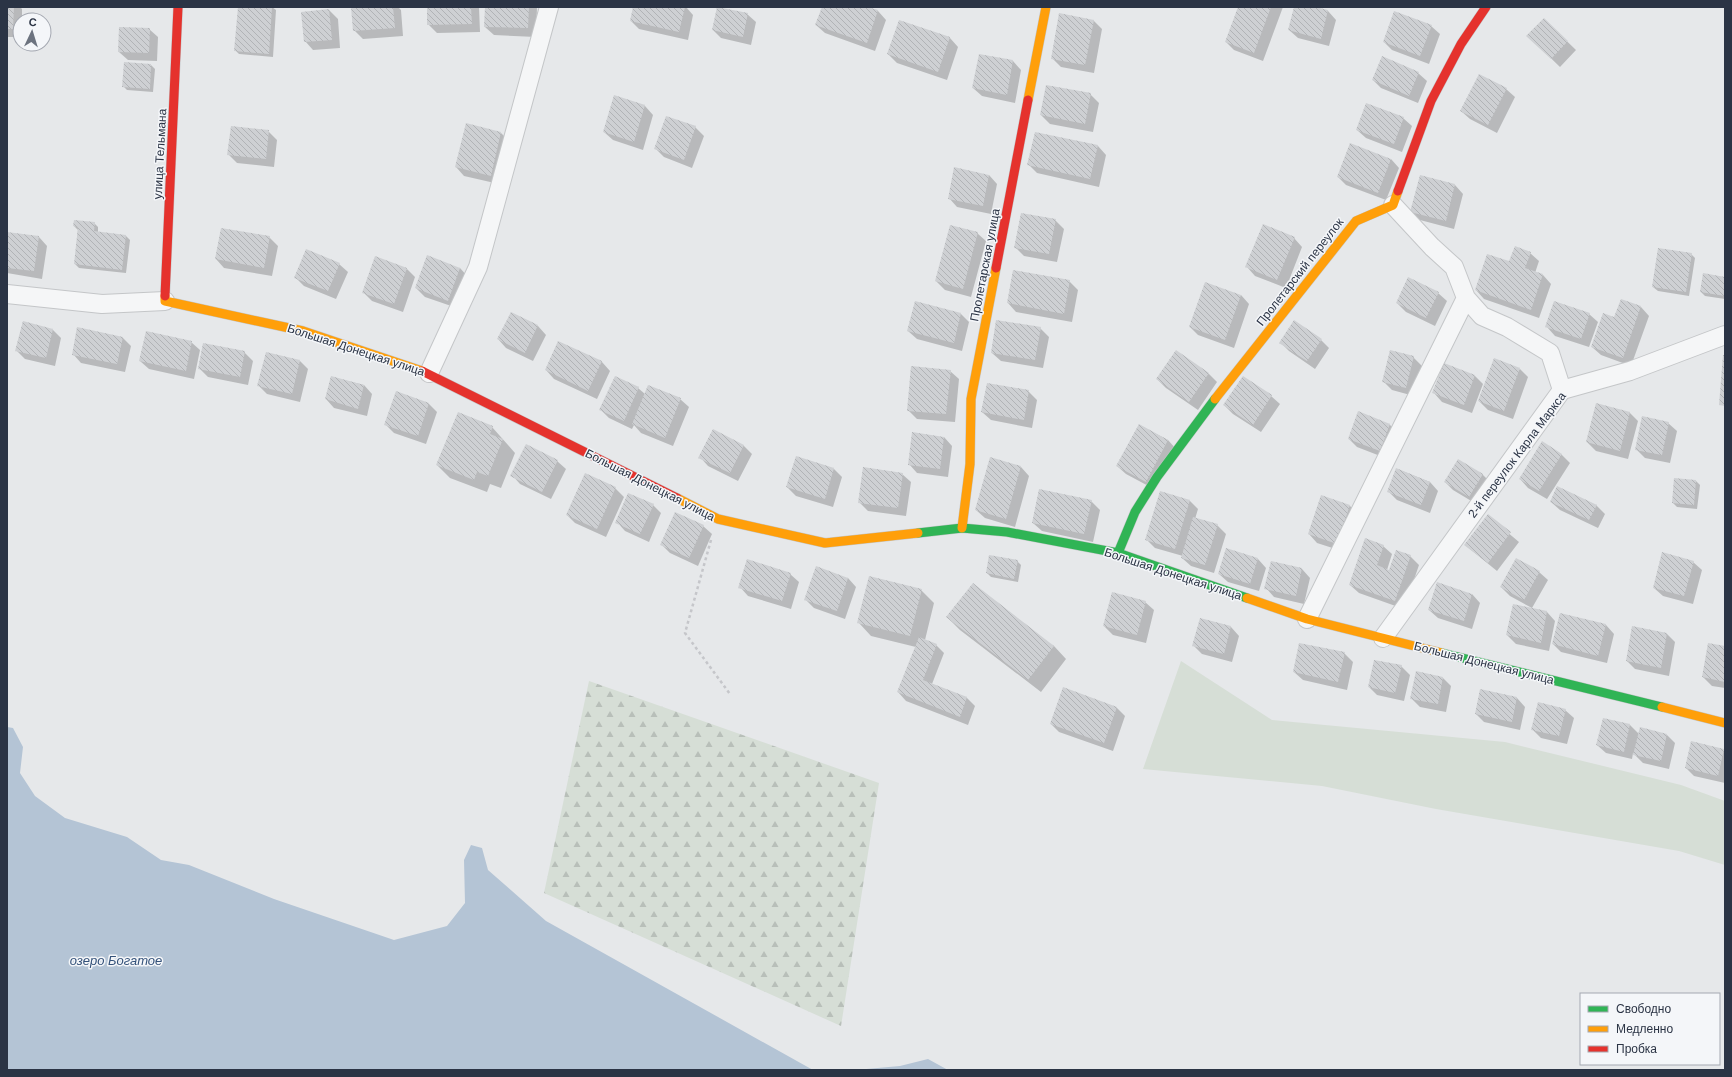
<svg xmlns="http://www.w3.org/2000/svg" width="1732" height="1077" font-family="Arial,sans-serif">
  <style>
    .forest { fill: url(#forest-firs) }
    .garden { fill: #d6ded6 }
    .water { fill: #b4c4d5 }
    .shadow { fill: #0003 }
    .building { fill: url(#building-back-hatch) }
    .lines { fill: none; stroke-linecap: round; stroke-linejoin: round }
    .street-casing { stroke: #c4c6c8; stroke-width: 20 }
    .fast-casing { stroke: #c4c6c8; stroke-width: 10 }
    .slow-casing { stroke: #c4c6c8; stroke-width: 10 }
    .jam-casing { stroke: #c4c6c8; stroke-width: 10 }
    .path { stroke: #c5c6ca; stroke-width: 2.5; stroke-dasharray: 3 3; stroke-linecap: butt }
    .street { stroke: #f5f6f7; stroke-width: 18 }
    .fast { stroke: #30b455; stroke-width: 9 }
    .slow { stroke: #ff9f0a; stroke-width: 9 }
    .jam { stroke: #e5322d; stroke-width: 9 }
    .labels { text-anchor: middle; stroke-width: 3; stroke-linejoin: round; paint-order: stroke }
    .street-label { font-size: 12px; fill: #2b3445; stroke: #f4f6f9 }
    .water-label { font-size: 13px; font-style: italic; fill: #34527a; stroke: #f4f6f9 }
  </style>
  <defs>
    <pattern id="forest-firs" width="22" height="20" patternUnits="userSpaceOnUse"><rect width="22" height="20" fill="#d6ded6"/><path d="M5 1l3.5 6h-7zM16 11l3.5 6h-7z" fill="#b8bfb9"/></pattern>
    <pattern id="building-back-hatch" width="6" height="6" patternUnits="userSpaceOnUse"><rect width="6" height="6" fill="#ced0d3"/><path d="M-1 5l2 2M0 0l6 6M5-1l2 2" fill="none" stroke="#b1b3b6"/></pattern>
  </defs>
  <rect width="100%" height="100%" fill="#e6e8ea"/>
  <path class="forest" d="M589 681 879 783 841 1026 544 893Z"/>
  <path class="garden" d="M1181 661 1272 720 1505 742 1681 785 1725 801V865L1679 851 1436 809 1322 786 1143 769Z"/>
  <path class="water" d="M7 727 13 728 23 747 20 773 35 796 65 818 127 837 161 860 189 865 274 899 394 940 447 926 465 903 464 860 471 845 482 848 488 870 546 921 813 1070H7Z
    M928 1059 948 1070H855L900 1066Z"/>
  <path class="shadow" d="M7 7H20L22 9V20H20V37H7Z
    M239 7H272L276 10 273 57 239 54 235 50Z
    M352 7H398L401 10 403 36 363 39 354 30Z
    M428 7H479L480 32 437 33 428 24Z
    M486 7H537L536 37 494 35 485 27Z
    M634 7H686L693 15 688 40 639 29 631 21Z
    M823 7H865L878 11 886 20 875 51 825 33 816 25Z
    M1239 7H1283L1263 61 1234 50 1226 42Z
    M1295 7H1312L1328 11 1336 20 1329 46 1298 38 1289 30Z
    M329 10 338 19 340 48 313 50 305 41Z
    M747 14 756 22 751 45 721 38 713 30Z
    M1544 19 1576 50 1560 67 1528 36Z
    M1093 20 1102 29 1094 73 1061 67 1052 58Z
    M900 21 950 38 958 47 947 80 897 63 888 54Z
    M1431 26 1440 34 1429 64 1392 50 1384 42Z
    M149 29 158 37 157 61 128 60 119 52Z
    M980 55 1013 61 1021 70 1015 103 982 96 973 88Z
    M151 65 155 69 153 92 127 90 123 86Z
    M1418 73 1427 81 1418 103 1381 88 1373 80Z
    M1506 89 1515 97 1497 133 1470 119 1461 111Z
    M1090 94 1099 103 1093 132 1050 124 1041 115Z
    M615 97 645 106 653 115 643 150 613 140 604 132Z
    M1403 118 1412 126 1402 152 1366 138 1357 130Z
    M466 125 501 133 509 141 499 184 464 176 456 167Z
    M695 127 704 136 692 168 664 157 655 148Z
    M268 131 277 140 274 167 237 163 229 155Z
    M1098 146 1106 155 1099 187 1037 173 1029 165Z
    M1391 159 1399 168 1386 200 1346 185 1338 177Z
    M989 175 997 184 991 214 957 207 949 198Z
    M1455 185 1463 194 1454 229 1420 220 1412 212Z
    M1055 220 1064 229 1057 262 1024 256 1015 247Z
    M94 223 98 227V233L126 236 130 240 126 273 79 268 75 264 78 230 74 226Z
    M7 233 39 237 47 246 42 279 7 273Z
    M977 233 986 241 971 297 945 290 936 281Z
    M269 237 278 246 272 276 224 268 216 259Z
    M1294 238 1302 247 1286 288 1255 276 1247 267Z
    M1530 253 1539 261 1535 273 1543 275 1551 284 1539 318 1484 299 1476 290 1510 263Z
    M1691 254 1695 258 1689 296 1658 291 1653 287Z
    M339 264 348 272 336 299 304 286 295 277Z
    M460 268 468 277 457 308 425 297 416 288Z
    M407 269 415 277 403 312 372 301 364 293Z
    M1725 278V299L1705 296 1701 292Z
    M1069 281 1078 290 1072 322 1016 312 1008 303Z
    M1438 293 1447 301 1435 326 1406 312 1397 303Z
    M1241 295 1249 304 1234 348 1198 335 1190 327Z
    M1621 300 1641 307 1649 316 1631 366 1601 355 1592 347 1615 318Z
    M916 302 961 314 969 322 962 351 917 339 908 331Z
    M511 313 538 326 546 335 533 361 506 348 498 339Z
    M1589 314 1598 322 1589 347 1555 336 1547 327Z
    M23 322 53 330 61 338 55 366 25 359 16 350Z
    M1040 328 1049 337 1043 368 1001 361 992 353Z
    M122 337 131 346 125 372 81 363 73 354Z
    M1321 340 1329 348 1315 369 1289 351 1281 343Z
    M191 342 200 350 194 379 149 369 140 361Z
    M559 342 602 362 610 371 597 399 554 379 546 370Z
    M244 352 253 361 248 385 208 377 199 368Z
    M1176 352 1209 374 1217 382 1198 410 1166 388 1157 379Z
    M1413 357 1422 366 1414 396 1392 390 1383 381Z
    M300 361 308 369 300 402 267 394 258 385Z
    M1520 369 1528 377 1513 419 1488 410 1479 401Z
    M950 371 959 379 955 422 917 419 908 410Z
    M1475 376 1483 384 1472 413 1442 402 1434 393Z
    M331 377 364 385 372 394 367 416 334 408 326 399Z
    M1243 377 1271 396 1280 404 1261 432 1233 414 1224 405Z
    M638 388 645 394 680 399 689 407 673 446 641 433 634 425 632 429 609 418 600 409Z
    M1028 391 1037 400 1032 428 991 420 982 412Z
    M396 393 429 404 437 412 426 444 394 433 386 425Z
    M1629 412 1638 421 1628 459 1596 451 1587 442Z
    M1359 413 1390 425 1398 433 1388 459 1357 447 1349 439Z
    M1668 423 1677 431 1670 463 1645 458 1636 449Z
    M1139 425 1168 440 1176 449 1154 489 1126 474 1117 466Z
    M492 427 515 453 501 488 490 484 487 492 450 478 437 465Z
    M944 437 952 446 948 477 917 473 909 464Z
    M743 445 752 454 738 481 708 466 700 457Z
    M1561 454 1570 463 1547 499 1528 488 1520 479Z
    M991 459 1021 467 1029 476 1015 527 985 518 976 510Z
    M1458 460 1483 475 1491 483 1478 505 1453 490 1445 482Z
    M557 461 566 469 551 499 520 484 512 475Z
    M834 469 842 477 833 507 796 496 787 487Z
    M1397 469 1430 482 1438 491 1430 513 1397 500 1388 491Z
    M902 474 911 482 906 516 868 511 859 502Z
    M1696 481 1700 485 1697 509 1677 507 1673 503Z
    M615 488 624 497 606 537 575 523 567 515Z
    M1161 492 1190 501 1198 509 1195 519 1217 525 1226 534 1214 573 1191 566 1182 558 1183 556 1155 548 1146 539Z
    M1322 496 1350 506 1358 514 1345 552 1317 543 1309 534Z
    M1091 501 1100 510 1093 542 1042 531 1033 523Z
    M1551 502 1596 505 1605 514 1598 528 1560 510Z
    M653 505 661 513 649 542 625 531 617 522Z
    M1488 516 1519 542 1497 571 1465 545Z
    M703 526 712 534 698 566 670 553 661 544Z
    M1383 546 1392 554 1387 570 1390 571 1410 556 1419 565 1404 609 1359 593 1350 585Z
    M1258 559 1266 568 1259 591 1228 582 1219 574Z
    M1017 561 1021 565 1018 582 991 577 987 573Z
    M1272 562 1302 569 1310 578 1304 604 1274 597 1266 588Z
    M1693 562 1702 570 1693 604 1663 596 1654 588Z
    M1539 572 1548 580 1532 608 1510 596 1501 587Z
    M790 574 799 582 791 609 748 596 740 587Z
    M848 578 856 587 845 619 814 608 805 599Z
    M921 590 934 603 925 640 936 645 944 653 932 684 967 698 975 706 968 725 906 701 898 692 916 647 871 636 859 623Z
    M1472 594 1480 603 1472 629 1438 618 1429 610Z
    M1145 602 1154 610 1146 643 1113 635 1104 626Z
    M1514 605 1547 612 1555 621 1549 651 1516 644 1507 635Z
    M1560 614 1606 625 1614 634 1607 663 1561 652 1553 644Z
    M947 617 1054 646 1066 659 1041 692 960 630Z
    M1201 619 1231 627 1239 636 1232 662 1202 654 1193 645Z
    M1667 634 1675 642 1669 676 1635 669 1627 661Z
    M1725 647V688L1712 686 1703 677Z
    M1344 653 1353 662 1347 690 1303 680 1294 672Z
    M1401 666 1410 675 1404 701 1377 695 1369 687Z
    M1443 678 1451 686 1446 712 1420 707 1411 698Z
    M1481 690 1517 698 1525 707 1520 730 1484 722 1476 714Z
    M1117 708 1125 716 1113 751 1059 732 1051 724Z
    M1565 710 1574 718 1567 744 1541 738 1532 729Z
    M1630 725 1639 734 1641 728 1667 735 1675 743 1669 769 1643 763 1633 753 1632 759 1606 753 1597 745Z
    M1692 742 1725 751V783L1694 776 1686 768Z"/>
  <path class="building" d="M7 7H14L13 29H7Z
    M238 7H272L269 54 234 51Z
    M351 7H393L395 28 353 31Z
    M427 7H471L472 24 427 25Z
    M485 7H529L528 28 484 27Z
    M633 7H685L679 32 630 21Z
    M717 7 748 13 743 37 712 30Z
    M822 7H868L878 10 867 43 815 25Z
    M1238 7H1271L1254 53 1225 42Z
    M1294 7H1316L1328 10 1321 39 1288 30Z
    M329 9 332 40 304 42 301 12Z
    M1394 11 1432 25 1420 56 1383 42Z
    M1059 13 1094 20 1085 65 1051 59Z
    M1544 18 1568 41 1551 59 1526 36Z
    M899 20 950 37 938 72 887 54Z
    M119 27 150 28 149 53 118 52Z
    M979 54 1013 60 1007 95 972 88Z
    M1382 56 1419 72 1409 96 1372 80Z
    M124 62 151 64 150 89 122 87Z
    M1479 74 1507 88 1488 125 1460 111Z
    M1046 85 1091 93 1085 124 1040 115Z
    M614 95 645 105 634 142 603 132Z
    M1366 103 1404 117 1394 144 1356 130Z
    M666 116 696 126 684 160 654 149Z
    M466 123 501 132 491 176 455 167Z
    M231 126 269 130 266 159 227 155Z
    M1035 132 1098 145 1090 179 1027 165Z
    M1350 143 1391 159 1378 193 1337 177Z
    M954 167 989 175 983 206 948 199Z
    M1420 175 1455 184 1446 221 1410 212Z
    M1021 213 1056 219 1049 254 1014 248Z
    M74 220 95 222 94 231 126 235 122 270 74 264 78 227 73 226Z
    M1263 224 1295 237 1277 280 1245 267Z
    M950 225 978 232 963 289 935 281Z
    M221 228 270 236 264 268 215 259Z
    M7 232 39 236 34 271 7 268Z
    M1515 246 1531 252 1525 268 1543 274 1531 310 1475 290 1487 254 1509 261Z
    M1658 248 1692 253 1686 292 1652 287Z
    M306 249 340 263 328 291 294 278Z
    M427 255 460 268 448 301 415 288Z
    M375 256 407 268 394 304 362 293Z
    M1013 270 1070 280 1064 314 1007 303Z
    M1703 273 1725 277V296L1700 292Z
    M1408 277 1439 292 1426 318 1396 303Z
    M1205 282 1241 295 1225 340 1189 327Z
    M1621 299 1641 306 1623 358 1591 347 1603 313 1614 317Z
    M915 301 961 313 954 343 907 331Z
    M1554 301 1590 313 1581 339 1545 327Z
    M511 312 538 325 525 353 497 339Z
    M996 320 1041 327 1035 360 991 353Z
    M1294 320 1322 339 1307 361 1279 343Z
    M23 321 53 329 46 358 15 351Z
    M77 327 123 337 117 364 72 355Z
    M146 331 192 341 186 371 139 361Z
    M558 341 602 361 588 391 545 370Z
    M203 343 245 351 240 377 198 369Z
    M1176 350 1209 373 1189 402 1156 379Z
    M1390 350 1414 356 1406 388 1382 382Z
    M266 352 300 360 292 394 257 386Z
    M1723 355H1725V406L1719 405Z
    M1494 358 1520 368 1504 411 1478 401Z
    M1444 363 1475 375 1464 405 1432 393Z
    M911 366 951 370 946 414 907 411Z
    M331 376 364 385 358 409 325 399Z
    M615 376 639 387 624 421 599 410Z
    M1243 376 1272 395 1253 425 1223 405Z
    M987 383 1029 390 1024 420 981 412Z
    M648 385 681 398 665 438 632 424Z
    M396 391 429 403 418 436 384 425Z
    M1596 403 1630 412 1620 451 1586 442Z
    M1358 411 1390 424 1380 451 1348 439Z
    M458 412 493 426 490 434 503 439 488 476 477 472 474 480 436 465Z
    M1642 416 1669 422 1662 455 1635 450Z
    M1139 424 1168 440 1146 482 1116 466Z
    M713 429 744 445 730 473 698 458Z
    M912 432 944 437 940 469 908 465Z
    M1542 441 1562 454 1539 491 1519 479Z
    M526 444 558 460 542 492 510 476Z
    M796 456 834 468 825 499 786 487Z
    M990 457 1021 466 1006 519 975 510Z
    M1458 459 1483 474 1469 497 1444 482Z
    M863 467 903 473 898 508 858 503Z
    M1396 468 1430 482 1421 505 1387 492Z
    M585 473 616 487 597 529 566 515Z
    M1674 478 1696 480 1694 505 1672 503Z
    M1557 486 1597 505 1589 520 1550 502Z
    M1039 489 1092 500 1084 534 1032 523Z
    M1160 491 1190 500 1175 549 1145 540Z
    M628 493 654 504 640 534 615 523Z
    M1321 495 1350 505 1337 544 1308 534Z
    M675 512 704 525 689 558 660 545Z
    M1488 514 1511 532 1488 563 1464 545Z
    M1193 517 1218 524 1205 565 1181 558Z
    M1365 538 1384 545 1377 565 1389 570 1396 550 1411 555 1395 601 1349 585Z
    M1226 548 1258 558 1250 584 1218 574Z
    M1662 552 1694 561 1684 596 1653 588Z
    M989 555 1018 560 1014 579 986 573Z
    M1516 558 1540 571 1524 600 1500 587Z
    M747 559 791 573 782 601 738 588Z
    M1271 561 1302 568 1296 596 1264 589Z
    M816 566 848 578 837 611 804 600Z
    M869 576 922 589 910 636 857 623Z
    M1437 582 1472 594 1464 621 1428 610Z
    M973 583 1054 646 1028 680 946 617Z
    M1112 592 1146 601 1137 635 1103 626Z
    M1513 604 1547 611 1541 643 1506 635Z
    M1560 613 1606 624 1598 656 1552 644Z
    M1200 618 1231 626 1224 654 1192 646Z
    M1632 626 1667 633 1661 668 1626 661Z
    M919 637 937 644 923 680 967 697 960 717 897 692Z
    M1299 643 1345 652 1338 682 1293 672Z
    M1708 643 1725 646V682L1702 677Z
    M1374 660 1402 665 1395 693 1368 687Z
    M1416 671 1443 677 1438 704 1410 699Z
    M1063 687 1117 707 1104 743 1050 724Z
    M1480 689 1517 697 1512 722 1475 714Z
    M1538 702 1566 709 1559 736 1531 730Z
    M1603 718 1630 724 1624 752 1596 745Z
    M1640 727 1667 734 1661 761 1633 755Z
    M1691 741 1724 749 1718 776 1685 768Z"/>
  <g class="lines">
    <g class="street-casing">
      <path id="street" d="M1393 205 1432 247 1454 267 1466 298 1482 316 1507 327 1550 353 1562 390
        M7 294 102 304 165 301
        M429 373 478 267 549 7
        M1307 619 1466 298
        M1383 638 1562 390 1630 371 1725 335"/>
    </g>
    <g class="fast-casing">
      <path id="fast" d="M918 533 962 528 1007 532 1118 553 1247 598
        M1118 553 1135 512 1157 477 1215 399
        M1442 653 1662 707"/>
    </g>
    <g class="slow-casing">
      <path id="slow" d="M1028 100 1046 7
        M165 296V301L303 331 422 371
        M1215 399 1356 221 1393 205 1398 191
        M677 498 718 519 825 543 918 533
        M962 528 970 464 971 399 996 268
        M1247 598 1307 619 1442 653
        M1662 707 1725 723"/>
    </g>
    <g class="jam-casing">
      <path id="jam" d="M1398 191 1431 101 1461 44 1486 7
        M996 268 1028 100
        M165 296 178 7
        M422 371 677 498"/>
    </g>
    <path class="path" d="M711 540 685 633 730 694"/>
    <use href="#street" class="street"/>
    <use href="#fast" class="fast"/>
    <use href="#slow" class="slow"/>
    <use href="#jam" class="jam"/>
  </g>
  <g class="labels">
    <g class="street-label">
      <text transform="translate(160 154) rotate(-87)" y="4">улица Тельмана</text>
      <text transform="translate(985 265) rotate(-79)" y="4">Пролетарская улица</text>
      <text transform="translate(1300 272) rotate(-52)" y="4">Пролетарский переулок</text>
      <text transform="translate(356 350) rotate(18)" y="4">Большая Донецкая улица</text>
      <text transform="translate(1517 455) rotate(-53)" y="4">2-й переулок Карла Маркса</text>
      <text transform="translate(650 485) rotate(27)" y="4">Большая Донецкая улица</text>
      <text transform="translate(1173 574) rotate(18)" y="4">Большая Донецкая улица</text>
      <text transform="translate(1484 663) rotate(14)" y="4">Большая Донецкая улица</text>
    </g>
    <g class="water-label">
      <text x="116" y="965">озеро Богатое</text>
    </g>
  </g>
  <rect width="1732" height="1077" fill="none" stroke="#2b3445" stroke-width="16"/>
  <rect x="1580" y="993" width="140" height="72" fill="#f4f6f9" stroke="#a4a8b1"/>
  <rect x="1588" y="1006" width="20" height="6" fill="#30b455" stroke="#a4a8b1"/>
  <text x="1616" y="1013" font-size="12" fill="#2b3445">Свободно</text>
  <rect x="1588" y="1026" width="20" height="6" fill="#ff9f0a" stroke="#a4a8b1"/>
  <text x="1616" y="1033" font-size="12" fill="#2b3445">Медленно</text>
  <rect x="1588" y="1046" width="20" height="6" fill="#e5322d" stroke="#a4a8b1"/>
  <text x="1616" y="1053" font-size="12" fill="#2b3445">Пробка</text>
  <g transform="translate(32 32) rotate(4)"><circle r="19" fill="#f4f6f9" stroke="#a4a8b1"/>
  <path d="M0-3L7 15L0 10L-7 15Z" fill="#6c737f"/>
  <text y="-6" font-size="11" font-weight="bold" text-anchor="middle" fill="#2b3445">С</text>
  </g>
</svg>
